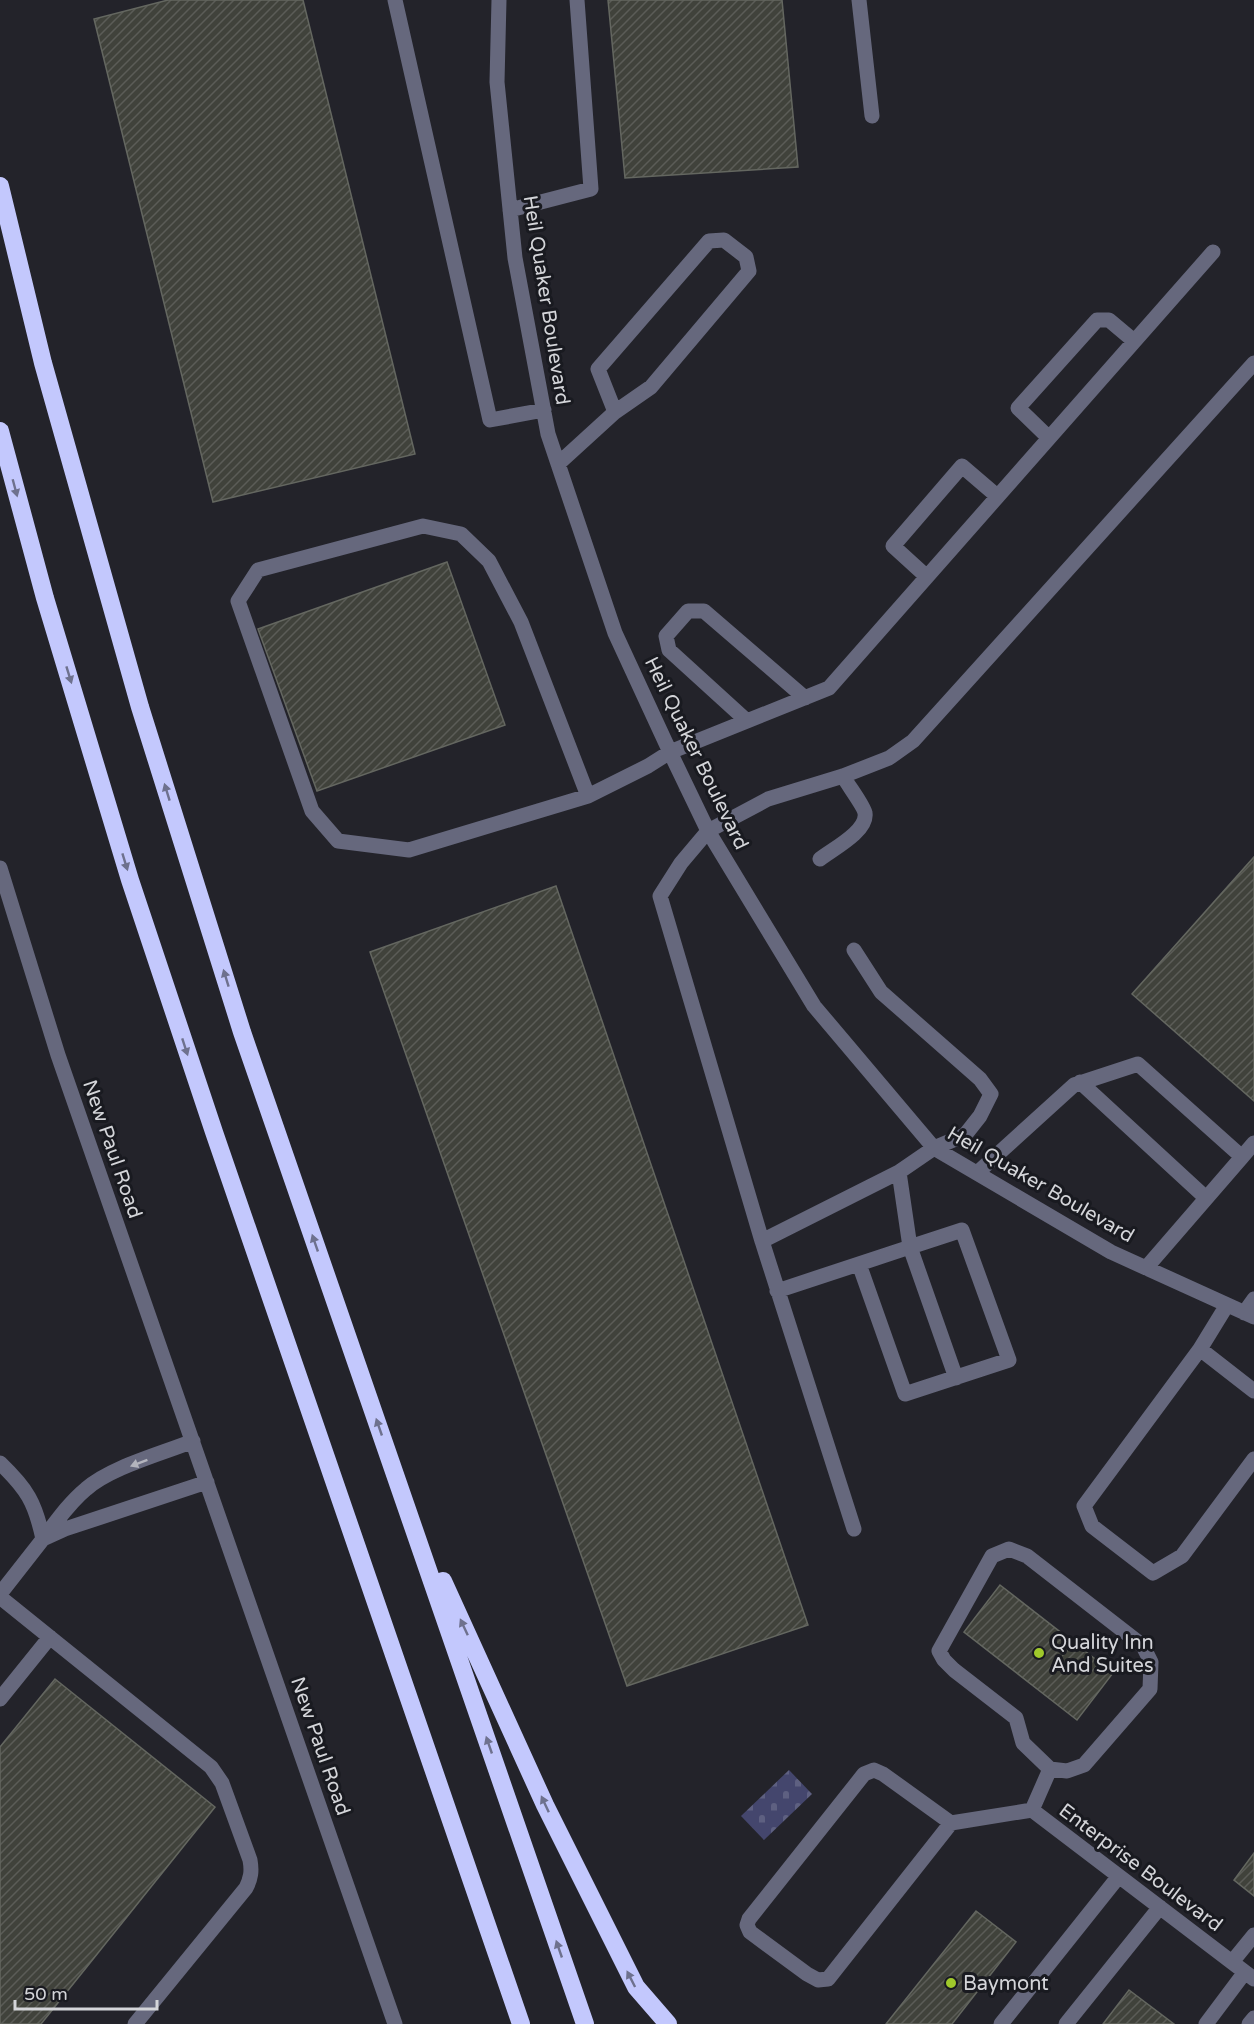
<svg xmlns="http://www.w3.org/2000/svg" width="1254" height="2024" font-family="'Varela Round',sans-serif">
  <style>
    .cemetery { fill: url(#cemetery-stones) }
    .building { fill: url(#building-hatch); stroke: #646760; stroke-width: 1.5 }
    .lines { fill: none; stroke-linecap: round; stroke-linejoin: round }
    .minor { stroke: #66687d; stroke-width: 15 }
    .highway { stroke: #c3c8fd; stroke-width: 18 }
    .oneway { fill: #6e718e }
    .oneway2 { fill: #b3b4bd }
    .poi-dot { fill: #a0c92b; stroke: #191a20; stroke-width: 2 }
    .labels { text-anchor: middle; stroke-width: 6; stroke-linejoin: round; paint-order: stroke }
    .street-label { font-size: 20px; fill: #d4d5d9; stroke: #191a20 }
    .poi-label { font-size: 20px; fill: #d4d5d9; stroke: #191a20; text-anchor: start }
  </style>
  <defs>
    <pattern id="cemetery-stones" width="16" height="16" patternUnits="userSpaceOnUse" patternTransform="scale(1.5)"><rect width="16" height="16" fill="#44466d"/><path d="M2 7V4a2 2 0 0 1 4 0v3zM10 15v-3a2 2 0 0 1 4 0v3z" fill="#5e6081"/></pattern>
    <pattern id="building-hatch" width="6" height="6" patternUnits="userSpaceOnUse" patternTransform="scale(1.5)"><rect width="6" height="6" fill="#40423b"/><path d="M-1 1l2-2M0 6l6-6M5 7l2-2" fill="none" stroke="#5b5c57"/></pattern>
  </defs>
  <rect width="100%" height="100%" fill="#23232a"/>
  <path class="cemetery" d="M789 1770 812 1794 764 1840 741 1816Z"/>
  <path class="building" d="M168 0H303L415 454 213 502 94 19Z
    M608 0H782L798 167 625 178Z
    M447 562 505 725 317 791 258 629Z
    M1254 857V1101L1132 994Z
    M556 886 808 1625 627 1686 370 952Z
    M1000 1585 1113 1673 1077 1720 964 1632Z
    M55 1679 215 1807 41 2024H0V1747Z
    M1254 1853V1896L1234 1880Z
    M976 1911 1016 1942 952 2024H886Z
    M1129 1990 1174 2024H1103Z"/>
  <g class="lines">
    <path class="minor" d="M395 0 490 420 544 410
      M499 0 497 82 515 258 548 434 615 633 670 752 708 831 814 1006 934 1148 1111 1252 1254 1317
      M859 0 872 116
      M510 210 591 189 577 0
      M1049 438 1018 408 1097 320H1109L1134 341
      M558 464 615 412 651 387 749 271 746 257 724 240 709 241 598 369 615 412
      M927 577 893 546 962 466 997 496
      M747 721 669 650 666 636 688 611H704L805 698
      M588 796 521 622 489 561 461 534 423 526 258 570 238 601 312 811 338 841 409 850 588 796 648 766 670 752 829 688 1213 252
      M820 859C833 849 868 831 865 813 864 806 847 784 843 776
      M0 868 58 1055 395 2024
      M854 950 881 992 980 1079 991 1094 980 1116 965 1135 934 1148 899 1172 762 1241 660 896 681 863 708 831 768 799 843 776 889 758 913 741 1254 363
      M1080 1082 1206 1198
      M1242 1157 1254 1143
      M977 1173 1074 1085 1138 1064 1242 1157 1146 1268
      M762 1241 854 1529
      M859 1264 905 1394 1009 1360 962 1230 910 1247 956 1378
      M777 1291 910 1247 899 1172
      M1227 1305 1200 1349 1084 1506 1092 1526 1153 1573 1182 1556 1254 1459
      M1244 1313 1254 1299
      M1200 1349 1254 1391
      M193 1441C161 1454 111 1467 86 1489 69 1503 56 1522 43 1539L65 1529 207 1482
      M0 1463C27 1489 35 1502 43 1539L0 1594
      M0 1597 211 1767 222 1783 250 1860C252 1871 251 1878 246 1888L135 2024
      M0 1699 50 1637
      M1032 1810 1050 1769 1023 1743 1016 1718 954 1670 944 1660 939 1651 992 1556 1009 1549 1027 1556 1143 1646 1151 1662 1150 1689 1084 1765 1067 1771 1050 1769
      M1032 1810 1254 1979
      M951 1823 883 1774 874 1770 864 1774 749 1919 747 1925 750 1932 807 1974 818 1980 828 1979 951 1823 1032 1810
      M1232 1962 1254 1935
      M1001 2024 1119 1876
      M1066 2024 1160 1907
      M1206 2024 1245 1972
      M1249 2024 1254 2018"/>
    <path class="highway" d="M0 186 43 363 140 707 242 1032 585 2024
      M0 431 45 598 130 880 214 1132 521 2024
      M443 1581 545 1805 636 1987 668 2024"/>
  </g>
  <defs><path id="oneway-solid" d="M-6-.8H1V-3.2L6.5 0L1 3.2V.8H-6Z" transform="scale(1.5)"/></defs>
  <g class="oneway">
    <use href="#oneway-solid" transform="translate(15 488) rotate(75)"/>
    <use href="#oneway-solid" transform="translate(69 675) rotate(73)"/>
    <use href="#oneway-solid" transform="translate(167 792) rotate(-107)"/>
    <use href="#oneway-solid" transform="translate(125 862) rotate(73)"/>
    <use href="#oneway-solid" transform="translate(226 978) rotate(-107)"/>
    <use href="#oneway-solid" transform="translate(185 1047) rotate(72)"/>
    <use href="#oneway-solid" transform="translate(315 1243) rotate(-109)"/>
    <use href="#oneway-solid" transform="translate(379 1427) rotate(-109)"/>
    <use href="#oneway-solid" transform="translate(464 1627) rotate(-115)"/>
    <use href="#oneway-solid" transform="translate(489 1745) rotate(-109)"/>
    <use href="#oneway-solid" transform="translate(545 1804) rotate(-115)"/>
    <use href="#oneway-solid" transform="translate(559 1949) rotate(-109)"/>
    <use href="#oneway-solid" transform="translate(631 1979) rotate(-117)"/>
  </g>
  <use class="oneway2" href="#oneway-solid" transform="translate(139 1463) rotate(159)"/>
  <g class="poi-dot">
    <circle cx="1039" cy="1653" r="6"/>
    <circle cx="951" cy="1983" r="6"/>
  </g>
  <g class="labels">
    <g class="street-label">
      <text transform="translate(547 300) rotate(81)" y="7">Heil Quaker Boulevard</text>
      <text transform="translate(697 753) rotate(64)" y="7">Heil Quaker Boulevard</text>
      <text transform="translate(113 1149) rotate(71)" y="7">New Paul Road</text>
      <text transform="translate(1041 1184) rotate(30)" y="7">Heil Quaker Boulevard</text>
      <text transform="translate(321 1746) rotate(71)" y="7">New Paul Road</text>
      <text transform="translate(1141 1867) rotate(37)" y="7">Enterprise Boulevard</text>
    </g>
    <g class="poi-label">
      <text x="1051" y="1649">Quality Inn<tspan x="1051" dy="23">And Suites</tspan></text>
      <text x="963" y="1990">Baymont</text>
    </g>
  </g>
  <path d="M15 2000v9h142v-9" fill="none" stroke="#d4d5d9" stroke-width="3"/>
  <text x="24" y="2000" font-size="18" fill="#d4d5d9" stroke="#191a20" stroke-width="4.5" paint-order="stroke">50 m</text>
</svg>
